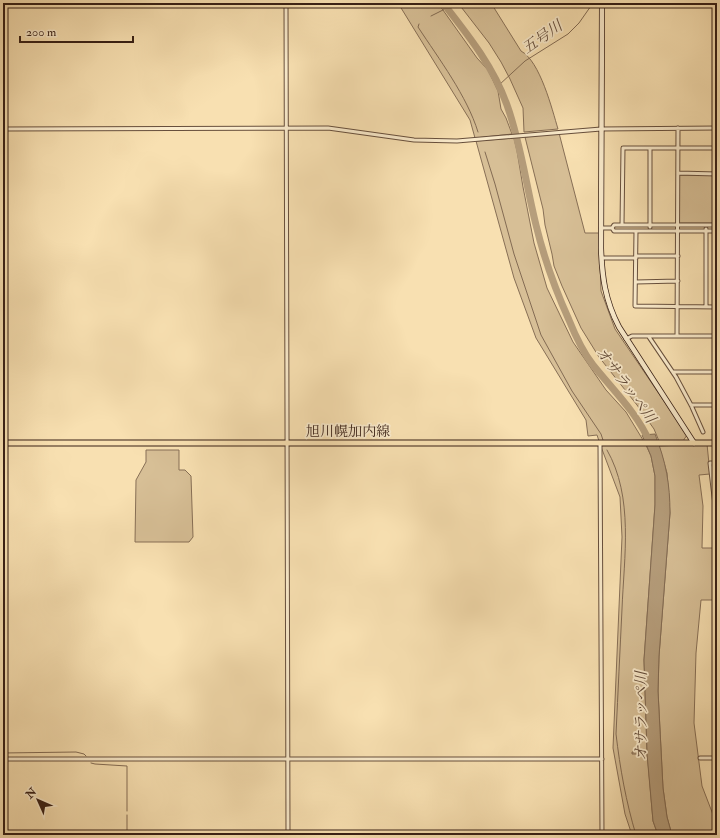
<svg xmlns="http://www.w3.org/2000/svg" width="720" height="838" font-family="'IM FELL Double Pica','Noto Serif JP',serif">
  <style>
    .green { fill: #d7bf96; stroke: #876f56 }
    .water { fill: #b69e7c; stroke: #836b53 }
    .lines { fill: none; stroke-linecap: round; stroke-linejoin: round }
    .stream { stroke: #836b53; stroke-width: 1 }
    .river { stroke: #b69e7c; stroke-width: 7 }
    .street-casing { stroke: #674f3c; stroke-width: 5 }
    .secondary-casing { stroke: #371f15; stroke-width: 6 }
    .primary-casing { stroke: #371f15; stroke-width: 7 }
    .street { stroke: #faebcc; stroke-width: 3 }
    .secondary { stroke: #faebcc; stroke-width: 4.5 }
    .primary { stroke: #f8e0b1; stroke-width: 5 }
    .labels { text-anchor: middle; stroke-width: 3.5; stroke-linejoin: round; paint-order: stroke }
    .street-label { font-size: 14px; fill: #371f15; stroke: #faebcc }
    .water-label { font-size: 15px; font-style: italic; fill: #634b39; stroke: #faebcc }
  </style>
  <rect width="100%" height="100%" fill="#f8e0b1"/>
  <filter id="stains"><feTurbulence type="fractalNoise" baseFrequency=".005" numOctaves="4"/><feColorMatrix values="0 0 0 0 .2 0 0 0 0 .09 0 0 0 0 .02 0 0 0 .5 -.17"/></filter>
  <radialGradient id="worn" r=".72"><stop offset=".6" stop-color="#630" stop-opacity="0"/><stop offset="1" stop-color="#630" stop-opacity=".3"/></radialGradient>
  <path class="green" d="M398 3H438L477 58 488 70 498 91 501 109 506 118 512 134 475 138 470 120Z
    M458 3H491L521 51C540 61 552 109 558 129L524 132 523 108 510 79 501 62 489 43Z
    M559 133 585 233H599L601 291 615 329 687 435 683 441H659L654 429 637 405 599 357 581 328 562 286 554 266 552 254 545 225 543 209 525 137Z
    M514 138 517 151 523 187 534 243 547 288 573 342 606 390 626 412 643 440 599 441 597 435 588 436 586 420 536 338 514 278 476 141Z
    M679 175H717V223H679Z
    M600 444 646 445 651 456 655 476V505L644 660 647 751 653 821 658 835H632L625 814 613 748 622 537 620 497Z
    M707 444 710 474 699 475 703 506 702 548H717V600H701L696 653 694 723 702 786 717 825V835H672L667 817 663 788 658 691 659 656 670 513 667 473 659 446Z
    M146 450H179V470H185L191 476 193 537 189 542H135L136 480 146 462Z"/>
  <path class="water" d="M655 434C666 462 670 484 670 513L659 656 658 691 663 788 667 817 672 835H658L653 821 647 754H632V752L647 751 644 660 655 505V476L651 456 642 435Z"/>
  <g class="lines">
    <path class="stream" d="M431 16 447 8
      M419 24 418 27C439 59 467 96 478 132
      M499 85 525 61 568 34 579 23 593 3
      M485 152 495 184 514 254 541 335 572 391 601 434 603 440
      M607 450C634 497 624 557 622 609 620 650 618 692 616 734 620 768 626 802 636 835
      M3 753 76 752 84 754 86 756
      M91 763 95 764 127 766V811
      M127 835V815"/>
    <path class="river" d="M443 3C468 35 493 66 507 105 521 144 526 185 536 225 544 258 555 289 569 320 575 335 583 352 593 365 613 390 638 414 650 443"/>
    <g class="street-casing">
      <path id="street" d="M286 3 288 835
        M3 129 328 128 414 140 457 141 601 129 717 128
        M650 149V227
        M678 173 717 174
        M622 225 623 148H717
        M601 228H612L614 231H717
        M612 228 614 225H717
        M706 229V307
        M636 231 635 306 717 307
        M636 256H678
        M602 258H636
        M636 282 678 281
        M677 336 678 128
        M649 337 676 377 691 405 703 432
        M626 339 632 336H717
        M673 372H717
        M691 405H717
        M600 444 602 835
        M717 463H710L715 505 716 549H717
        M700 758H717
        M3 759H602"/>
    </g>
    <g class="secondary-casing">
      <path id="secondary" d="M602 3 601 248C602 277 605 300 619 327L694 443"/>
    </g>
    <g class="primary-casing">
      <path id="primary" d="M3 443H717"/>
    </g>
    <use href="#street" class="street"/>
    <use href="#secondary" class="secondary"/>
    <use href="#primary" class="primary"/>
  </g>
  <g class="labels">
    <g class="street-label">
      <text x="348" y="436">旭川幌加内線</text>
    </g>
    <g class="water-label">
      <text transform="translate(542 37) rotate(-35)" y="5">五号川</text>
      <text transform="translate(626 385) rotate(54)" y="5">オサラッペ川</text>
      <text transform="translate(641 716) rotate(-90)" y="5">オサラッペ川</text>
    </g>
  </g>
  <rect width="720" height="838" fill="none" stroke="#f8e0b1" stroke-width="16"/>
  <rect x="4" y="4" width="712" height="830" fill="none" stroke="#371f15" stroke-width="2"/>
  <rect x="8" y="8" width="704" height="822" fill="none" stroke="#371f15"/>
  <g transform="translate(38 800) rotate(315)" stroke="#faebcc" stroke-width="3" paint-order="stroke">
  <path d="M0-3L7 15L0 10L-7 15Z" fill="#371f15"/>
  <text y="-6" font-size="11" font-weight="bold" text-anchor="middle" fill="#371f15">N</text>
  </g>
  <path d="M20 36v6h113v-6" fill="none" stroke="#371f15" stroke-width="2"/>
  <text x="26" y="36" font-size="12" fill="#371f15" stroke="#faebcc" stroke-width="3" paint-order="stroke">200 m</text>
  <rect width="100%" height="100%" filter="url(#stains)"/>
  <rect width="100%" height="100%" fill="url(#worn)"/>
</svg>
